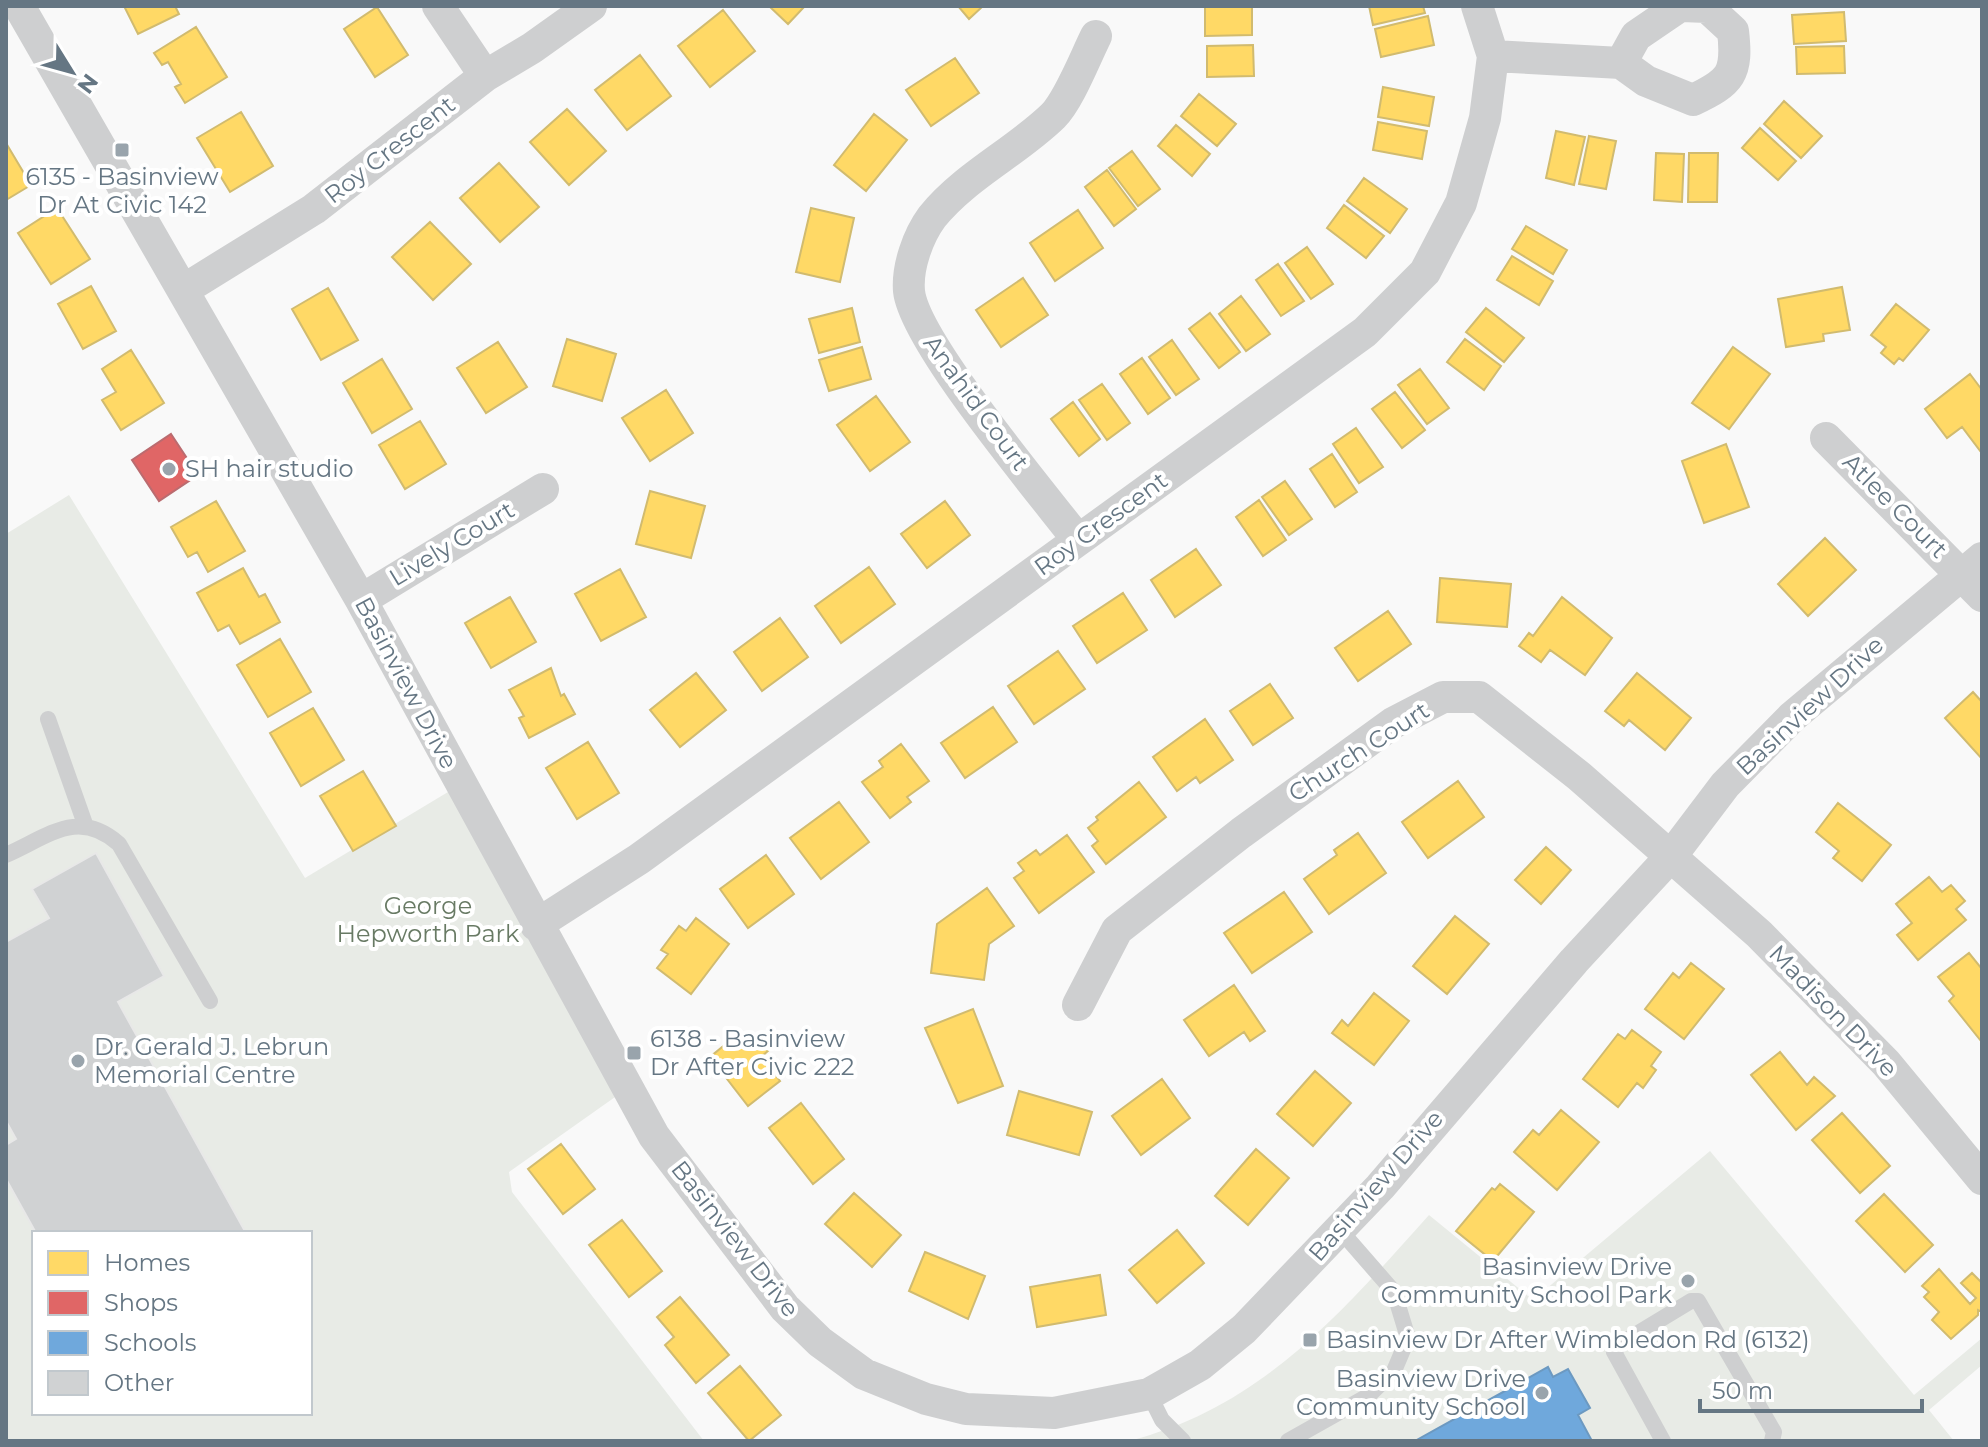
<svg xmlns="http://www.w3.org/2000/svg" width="1988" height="1447" font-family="Montserrat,sans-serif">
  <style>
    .green { fill: #e8ebe6; fill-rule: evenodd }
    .homes { fill: #ffd966; stroke: #d1bb6f; stroke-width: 2 }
    .shops { fill: #e06666; stroke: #bb6b6f; stroke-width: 2 }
    .schools { fill: #6fa8dc; stroke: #6c99c1; stroke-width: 2 }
    .building { fill: #d0d2d3; stroke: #e8e8e8; stroke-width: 2 }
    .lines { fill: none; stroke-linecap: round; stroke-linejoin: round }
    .service { stroke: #cecfd0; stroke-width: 16 }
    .minor { stroke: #cecfd0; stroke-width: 32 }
    .poi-dot { fill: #99a4ac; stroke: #fff; stroke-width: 3 }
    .labels { text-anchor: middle; stroke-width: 8; stroke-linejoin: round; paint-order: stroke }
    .street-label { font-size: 24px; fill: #657683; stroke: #fff }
    .poi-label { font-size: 24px; fill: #657683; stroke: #fff; text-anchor: start }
    .park-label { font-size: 24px; fill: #687a64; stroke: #fff }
  </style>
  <rect width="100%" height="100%" fill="#f9f9f9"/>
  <path class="green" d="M69 495 305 878 453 789 625 1090 509 1172 512 1192 704 1441H6V534ZM34 1233H310V1413H34Z
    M1710 1151 1914 1395 1982 1338V1365L1929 1410 1954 1441H1129C1262 1407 1341 1313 1429 1215L1533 1300Z"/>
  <path class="homes" d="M124 6H175L179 14 138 34Z
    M769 6H805L788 24Z
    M958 6H983L969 19Z
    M1252 6V35L1205 36V7Z
    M1369 6H1423L1425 13 1373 25Z
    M377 7 408 55 375 77 344 29Z
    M723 10 755 51 710 87 678 46Z
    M1844 12 1846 41 1794 44 1792 15Z
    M1428 16 1434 45 1381 57 1375 29Z
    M196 27 227 77 185 103 175 87 181 84 168 62 162 65 154 53Z
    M1253 45 1254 76 1207 77V46Z
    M1844 46 1845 73 1797 74 1796 47Z
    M640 55 671 96 627 130 595 90Z
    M955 58 979 93 931 126 906 90Z
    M1383 87 1434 97 1429 126 1378 117Z
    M1199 94 1236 124 1217 146 1181 116Z
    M1784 101 1822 136 1801 158 1764 124Z
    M567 109 606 151 569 185 530 142Z
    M241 112 273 166 230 192 197 138Z
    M874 114 907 140 866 191 834 165Z
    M1378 122 1427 131 1422 159 1373 150Z
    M1176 125 1210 154 1192 176 1158 146Z
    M1760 128 1796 161 1778 180 1742 148Z
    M1556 131 1585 137 1574 185 1546 178Z
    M1589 136 1616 141 1606 189 1579 184Z
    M6 143 31 185 6 200Z
    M1132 151 1160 189 1138 206 1109 168Z
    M1656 153 1684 154 1682 202 1654 200Z
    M1689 153H1718L1717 202H1688Z
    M499 163 539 207 500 242 460 198Z
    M1107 170 1136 209 1114 226 1085 187Z
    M1364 178 1407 209 1390 233 1347 201Z
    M1344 205 1384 236 1366 258 1327 228Z
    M57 208 90 259 51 284 18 233Z
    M811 208 854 218 840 282 796 272Z
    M1078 210 1103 248 1055 281 1030 243Z
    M430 222 471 264 433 300 392 257Z
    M1526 226 1567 250 1553 274 1512 249Z
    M1307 247 1333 284 1311 299 1285 263Z
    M1512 256 1553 281 1539 305 1497 280Z
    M1278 264 1304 301 1281 316 1256 280Z
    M1023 278 1048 315 1001 347 976 310Z
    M91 286 116 331 83 349 58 304Z
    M1842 287 1850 330 1823 334 1824 341 1786 347 1778 299Z
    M328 288 358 340 321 360 292 309Z
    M1241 296 1270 334 1246 351 1219 314Z
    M1896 304 1929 330 1903 361 1899 358 1894 364 1881 353 1886 347 1871 335Z
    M852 308 860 342 819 353 809 319Z
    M1486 308 1524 338 1504 362 1466 332Z
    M1210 313 1240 352 1219 368 1189 329Z
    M567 339 616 354 602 401 553 386Z
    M1465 339 1501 366 1484 390 1447 362Z
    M1172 340 1199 379 1176 395 1149 357Z
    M498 342 527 387 486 413 457 368Z
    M862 347 871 379 829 391 819 360Z
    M1733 347 1770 374 1729 429 1692 403Z
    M131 350 164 403 121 430 102 400 116 392 102 369Z
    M1142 358 1170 398 1148 414 1120 374Z
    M382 359 412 409 372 433 343 383Z
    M1420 369 1449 408 1427 424 1398 385Z
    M1970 374 1982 390 1981 452 1962 427 1947 438 1925 409Z
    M1102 384 1130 423 1107 440 1079 400Z
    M666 390 693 433 650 461 622 418Z
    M1395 392 1425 430 1402 448 1372 409Z
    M876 396 910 442 870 471 837 425Z
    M1073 402 1100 439 1079 456 1051 419Z
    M420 421 446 464 405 489 379 445Z
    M1356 428 1383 467 1359 483 1333 444Z
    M1726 444 1749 507 1704 523 1682 461Z
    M1332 454 1357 492 1335 507 1310 469Z
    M1285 481 1312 519 1289 535 1262 497Z
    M650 491 705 506 691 558 636 544Z
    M1259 500 1286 540 1263 556 1236 517Z
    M216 501 245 551 208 572 197 552 188 557 171 527Z
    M945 501 970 535 927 568 901 534Z
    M1825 538 1856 570 1808 616 1778 584Z
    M1196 549 1221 585 1175 617 1151 580Z
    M869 567 895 604 841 643 815 606Z
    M243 568 259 597 265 594 280 622 240 644 229 625 218 631 197 593Z
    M620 569 646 617 601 641 575 594Z
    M1440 578 1511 584 1507 627 1437 622Z
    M1123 593 1147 630 1097 663 1073 626Z
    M510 597 536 642 491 668 465 623Z
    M1562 597 1612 638 1585 675 1550 650 1541 662 1519 646 1529 633 1533 636Z
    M1388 611 1411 644 1358 681 1335 648Z
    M780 618 808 657 762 691 734 652Z
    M280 639 311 692 268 717 237 665Z
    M1058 651 1085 689 1034 724 1008 686Z
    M551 668 561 696 564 694 575 714 529 738 519 718 524 716 509 690Z
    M696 673 726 710 680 747 650 710Z
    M1637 673 1691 718 1665 750 1629 720 1624 726 1605 711Z
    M1270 684 1293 718 1253 745 1230 711Z
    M1973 692 1982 702V759L1945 718Z
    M993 707 1017 742 965 778 941 743Z
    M313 708 344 760 301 786 270 733Z
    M1205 719 1233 760 1200 783 1196 777 1177 791 1153 757Z
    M588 742 619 793 577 819 546 768Z
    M901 744 929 781 907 797 911 802 890 818 862 782 883 767 879 761Z
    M363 771 396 826 353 851 320 796Z
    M1458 781 1484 817 1428 858 1402 822Z
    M1139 782 1166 817 1106 864 1092 846 1098 841 1088 828 1098 820 1096 817Z
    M839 802 869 842 821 879 790 838Z
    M1838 803 1891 845 1862 881 1833 858 1839 851 1816 832Z
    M1358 833 1386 873 1329 914 1304 879 1337 855 1334 850Z
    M1067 835 1094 872 1039 913 1014 878 1024 871 1018 863 1036 850 1040 855Z
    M1546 847 1571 870 1541 904 1515 880Z
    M766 855 794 894 748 928 720 889Z
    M1929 877 1942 892 1951 885 1965 901 1956 909 1966 920 1918 960 1897 935 1912 923 1896 904Z
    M987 888 1014 926 989 944 984 980 931 973 937 924Z
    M1284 892 1312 932 1252 973 1224 933Z
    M1455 916 1489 944 1447 994 1413 966Z
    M696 918 729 944 691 994 657 968 668 954 661 950 679 926 686 931Z
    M1969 953 1982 969 1981 1041 1949 1001 1954 996 1938 977Z
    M1691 963 1724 989 1684 1039 1645 1009 1673 973 1679 978Z
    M1234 985 1265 1031 1250 1041 1244 1032 1209 1056 1184 1020Z
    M1374 993 1409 1021 1374 1065 1332 1033 1342 1020 1348 1026Z
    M973 1009 1003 1086 958 1103 925 1028Z
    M1632 1030 1661 1052 1651 1066 1656 1070 1643 1088 1637 1083 1618 1107 1583 1079 1618 1034 1625 1039Z
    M754 1034 768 1051 761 1057 780 1081 748 1106 710 1057 732 1039 738 1046Z
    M1780 1052 1807 1085 1814 1077 1835 1096 1796 1130 1751 1075Z
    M1315 1071 1351 1103 1313 1146 1277 1114Z
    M1162 1079 1190 1118 1141 1155 1112 1116Z
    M1019 1091 1092 1112 1079 1155 1007 1135Z
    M801 1103 844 1159 813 1184 769 1128Z
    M1561 1110 1599 1142 1557 1190 1514 1152 1533 1130 1539 1135Z
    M1842 1113 1890 1166 1860 1193 1812 1140Z
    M561 1144 595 1189 563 1214 528 1169Z
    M1256 1149 1289 1178 1248 1225 1215 1196Z
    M1500 1184 1534 1212 1493 1261 1456 1231 1492 1188 1495 1190Z
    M854 1193 901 1235 872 1267 825 1224Z
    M1884 1194 1933 1245 1905 1272 1856 1221Z
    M622 1220 662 1271 629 1297 589 1245Z
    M1177 1230 1204 1263 1157 1303 1129 1270Z
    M925 1252 985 1276 968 1319 909 1291Z
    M1939 1269 1970 1304 1976 1298 1961 1283 1972 1273 1982 1283V1312L1978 1310V1315L1951 1339 1932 1320 1939 1312 1924 1297 1929 1292 1922 1286Z
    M1100 1275 1106 1315 1037 1327 1030 1287Z
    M680 1297 729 1355 696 1383 665 1345 674 1337 657 1317Z
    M740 1366 781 1415 749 1441 708 1393Z"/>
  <path class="shops" d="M171 434 198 475 159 501 132 460Z"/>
  <path class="schools" d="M1548 1367 1553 1377 1568 1369 1590 1408 1578 1415 1592 1441H1415Z"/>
  <path class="building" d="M96 853 164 976 118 1002 246 1233H36L6 1179V1145L16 1139 6 1121V942L49 918 32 889Z"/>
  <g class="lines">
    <path class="service" d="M48 719 85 824
      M6 855C49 836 78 808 119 844L210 1001
      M1149 1394 1162 1420 1183 1441
      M1288 1441 1368 1396 1394 1371 1408 1338 1394 1292 1340 1230
      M1663 1441 1614 1352 1620 1344 1691 1301H1698L1774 1432 1772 1441"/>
    <path class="minor" d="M19 6 361 600 654 1136 785 1308 820 1342 864 1374 926 1399 966 1409 1054 1413 1149 1394 1200 1365 1244 1329 1380 1187 1574 961 1672 855 1725 785 1792 717 1982 558
      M438 6 485 76
      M1493 56 1621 63 1646 81 1693 100C1731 82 1738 74 1733 31L1707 7 1682 6
      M1621 63 1636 36 1680 6
      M185 289 314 209 485 76 532 48 591 6
      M1826 438 1982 596
      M1078 540C1041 492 914 341 909 291 907 267 918 236 932 217 965 176 1016 152 1053 116 1069 100 1085 58 1096 36
      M361 600 543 489
      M536 925 639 859 1365 332 1425 272 1461 203 1485 118 1493 56 1477 6
      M1078 1005 1117 930 1241 833 1393 723 1443 697H1479L1579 776 1759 934 1886 1063 1982 1179"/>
  </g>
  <g class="poi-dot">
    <rect x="114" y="142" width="16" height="16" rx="4"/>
    <circle cx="169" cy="469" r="8"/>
    <rect x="626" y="1045" width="16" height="16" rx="4"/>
    <circle cx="78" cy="1061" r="8"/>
    <circle cx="1688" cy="1281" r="8"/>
    <rect x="1302" y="1332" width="16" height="16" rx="4"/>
    <circle cx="1542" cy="1393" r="8"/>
  </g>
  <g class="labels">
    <g class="street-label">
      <text transform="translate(390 150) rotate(-38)" y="8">Roy Crescent</text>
      <text transform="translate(976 403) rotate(54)" y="8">Anahid Court</text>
      <text transform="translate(1895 506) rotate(45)" y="8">Atlee Court</text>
      <text transform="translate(1101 524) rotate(-36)" y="8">Roy Crescent</text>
      <text transform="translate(452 544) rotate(-31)" y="8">Lively Court</text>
      <text transform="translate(406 683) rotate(62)" y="8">Basinview Drive</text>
      <text transform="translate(1810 706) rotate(-43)" y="8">Basinview Drive</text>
      <text transform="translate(1359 752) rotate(-33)" y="8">Church Court</text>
      <text transform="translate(1833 1011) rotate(46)" y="8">Madison Drive</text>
      <text transform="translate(1376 1186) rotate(-49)" y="8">Basinview Drive</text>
      <text transform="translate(735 1239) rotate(52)" y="8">Basinview Drive</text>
    </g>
    <g class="poi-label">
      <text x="122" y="185" text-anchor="middle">6135 - Basinview<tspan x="122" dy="28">Dr At Civic 142</tspan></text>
      <text x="185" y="477">SH hair studio</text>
      <text x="650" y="1047">6138 - Basinview<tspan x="650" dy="28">Dr After Civic 222</tspan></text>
      <text x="94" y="1055">Dr. Gerald J. Lebrun<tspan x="94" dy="28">Memorial Centre</tspan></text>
      <text x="1672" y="1275" text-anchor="end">Basinview Drive<tspan x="1672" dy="28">Community School Park</tspan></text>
      <text x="1326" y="1348">Basinview Dr After Wimbledon Rd (6132)</text>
      <text x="1526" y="1387" text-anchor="end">Basinview Drive<tspan x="1526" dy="28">Community School</tspan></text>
    </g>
    <g class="park-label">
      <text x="428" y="914">George<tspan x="428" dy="28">Hepworth Park</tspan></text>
    </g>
  </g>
  <rect width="1988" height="1447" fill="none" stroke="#657683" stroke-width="16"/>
  <rect x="32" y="1231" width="280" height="184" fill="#ffffff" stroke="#c1c8cd" stroke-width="2"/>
  <rect x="48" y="1251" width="40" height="24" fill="#ffd966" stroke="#c1c8cd" stroke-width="2"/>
  <text x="104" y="1271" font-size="24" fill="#657683">Homes</text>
  <rect x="48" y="1291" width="40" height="24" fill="#e06666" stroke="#c1c8cd" stroke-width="2"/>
  <text x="104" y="1311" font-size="24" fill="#657683">Shops</text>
  <rect x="48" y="1331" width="40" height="24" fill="#6fa8dc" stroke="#c1c8cd" stroke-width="2"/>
  <text x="104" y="1351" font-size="24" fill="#657683">Schools</text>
  <rect x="48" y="1371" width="40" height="24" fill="#d0d2d3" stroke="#c1c8cd" stroke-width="2"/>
  <text x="104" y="1391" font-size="24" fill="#657683">Other</text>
  <g transform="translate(72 72) rotate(127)" stroke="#ffffff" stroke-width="6" paint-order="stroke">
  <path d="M0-6L14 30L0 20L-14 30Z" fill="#657683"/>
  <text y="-12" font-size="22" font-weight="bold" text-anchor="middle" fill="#657683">N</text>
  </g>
  <path d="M1700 1399v12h222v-12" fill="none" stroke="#657683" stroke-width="4"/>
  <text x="1712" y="1399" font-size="24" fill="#657683" stroke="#ffffff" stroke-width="6" paint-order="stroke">50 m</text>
</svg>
